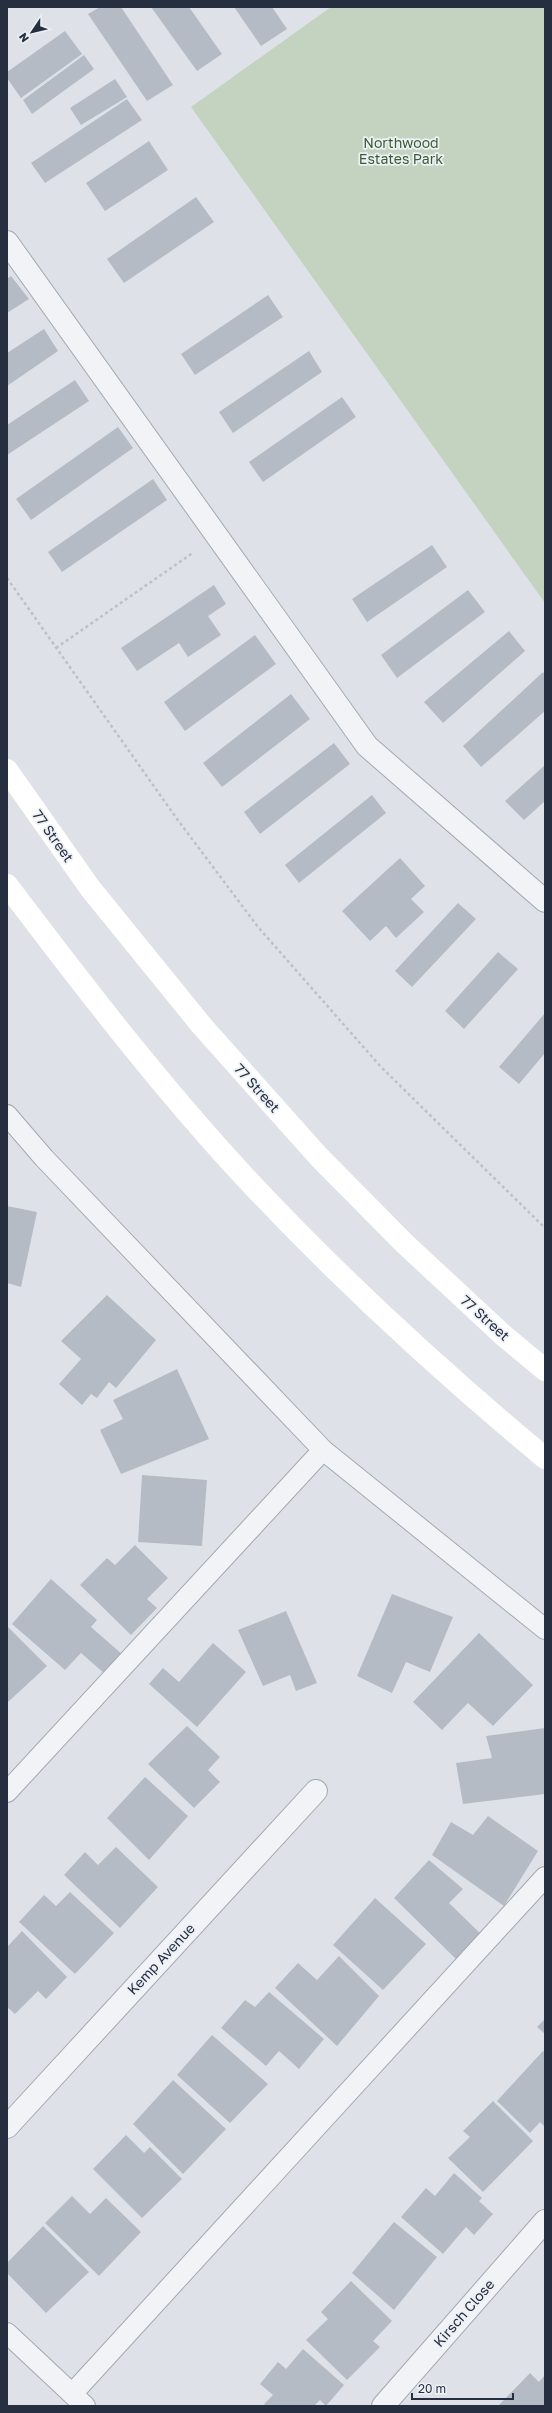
<svg xmlns="http://www.w3.org/2000/svg" width="552" height="2413" font-family="'Golos Text',sans-serif">
  <style>
    .green { fill: #c3d3bf }
    .building { fill: #b5bbc5 }
    .lines { fill: none; stroke-linecap: round; stroke-linejoin: round }
    .lane-casing { stroke: #a3a9b2; stroke-width: 22 }
    .street-casing { stroke: #a3a9b2; stroke-width: 24 }
    .path { stroke: #bcc0c7; stroke-width: 2.5; stroke-dasharray: 3 3; stroke-linecap: butt }
    .lane { stroke: #f1f3f6; stroke-width: 20 }
    .street { stroke: #f1f3f6; stroke-width: 22 }
    .secondary { stroke: #fff; stroke-width: 22 }
    .labels { text-anchor: middle; stroke-width: 3.5; stroke-linejoin: round; paint-order: stroke }
    .park-label { font-size: 14px; fill: #3a5c33; stroke: #edf1f6 }
    .street-label { font-size: 14px; fill: #262f40; stroke: #edf1f6 }
  </style>
  <rect width="100%" height="100%" fill="#dee2e8"/>
  <path class="green" d="M331 7H545V603L191 107Z"/>
  <path class="building" d="M100 7H121L173 85 147 101 88 14Z
    M151 7H189L222 54 197 71Z
    M234 7H272L287 29 261 46Z
    M65 31 82 54 21 98 7 78V72Z
    M84 55 94 69 32 114 23 100Z
    M115 79 127 97 81 125 70 108Z
    M127 99 142 120 45 183 31 163Z
    M149 141 168 170 105 211 86 183Z
    M196 197 214 222 124 283 107 259Z
    M11 276 29 299 7 313V279Z
    M268 295 283 317 195 375 181 354Z
    M44 329 58 351 7 386V353Z
    M309 351 322 372 233 433 219 412Z
    M75 380 89 401 7 455V425Z
    M342 397 356 417 263 482 249 462Z
    M118 427 133 448 31 520 16 499Z
    M153 479 167 500 62 572 48 552Z
    M432 545 447 567 367 622 352 599Z
    M214 585 226 604 208 616 221 635 188 657 179 643 137 671 121 648Z
    M468 590 485 612 397 678 381 655Z
    M509 631 525 651 443 723 424 702Z
    M255 635 276 664 185 731 164 702Z
    M543 672 545 675V711L481 767 463 746Z
    M291 694 310 719 222 787 203 763Z
    M334 743 350 764 260 834 244 812Z
    M545 765V801L524 820 505 801Z
    M372 795 386 813 299 883 285 865Z
    M400 858 425 886 411 899 424 912 396 938 386 926 370 941 342 911Z
    M458 903 476 919 412 987 395 971Z
    M498 952 518 969 464 1029 445 1011Z
    M545 1013V1053L519 1084 499 1067Z
    M7 1206 37 1212 21 1287 7 1283Z
    M107 1295 156 1340 116 1388 109 1382 97 1398 91 1394 82 1405 59 1384 81 1359 61 1341Z
    M177 1369 209 1439 121 1474 100 1430 123 1419 113 1400Z
    M142 1475 207 1480 202 1546 138 1542Z
    M135 1545 168 1578 147 1599 157 1608 131 1635 80 1585 107 1558 115 1565Z
    M51 1579 97 1620 91 1627 123 1655 105 1674 81 1653 65 1670 12 1624Z
    M392 1594 453 1617 430 1672 406 1662 392 1693 357 1676Z
    M286 1611 317 1683 296 1691 290 1675 263 1686 238 1630Z
    M7 1626 47 1666 7 1703Z
    M479 1633 533 1685 493 1726 468 1703 442 1730 413 1702Z
    M213 1643 246 1672 197 1727 149 1684 163 1668 179 1682Z
    M187 1726 220 1757 208 1770 220 1782 194 1808 148 1764Z
    M545 1728V1794L463 1804 456 1763 492 1758 486 1736Z
    M145 1777 188 1816 149 1860 107 1818Z
    M488 1816 538 1851 504 1906 432 1855 451 1822 473 1835Z
    M116 1847 158 1887 120 1928 64 1875 85 1852 98 1865Z
    M429 1860 463 1889 449 1903 486 1939 461 1964 394 1898Z
    M70 1892 114 1933 75 1974 19 1922 44 1895 56 1906Z
    M375 1898 426 1944 383 1990 333 1945Z
    M22 1931 67 1977 46 1999 38 1991 15 2014 7 2007V1947Z
    M339 1956 379 1996 337 2046 275 1988 298 1963 317 1980Z
    M269 1992 324 2039 299 2069 279 2051 266 2066 221 2028 245 2000 255 2007Z
    M545 2019V2034L537 2027Z
    M212 2035 268 2084 230 2123 177 2075Z
    M543 2051 545 2052V2127L540 2122 530 2133 497 2101Z
    M173 2080 226 2129 183 2174 133 2124Z
    M493 2101 533 2141 483 2192 448 2158 470 2137 463 2131Z
    M126 2135 144 2153 150 2147 182 2179 142 2218 93 2169Z
    M454 2173 482 2198 479 2201 493 2214 474 2235 466 2227 443 2254 401 2217 426 2188 435 2196Z
    M72 2196 90 2214 106 2198 141 2232 99 2276 45 2223Z
    M394 2222 437 2257 394 2310 352 2273Z
    M43 2226 89 2272 46 2313 7 2273V2263Z
    M351 2281 392 2321 373 2341 380 2347 347 2380 306 2340 328 2319 321 2312Z
    M303 2349 344 2385 326 2406 320 2400 314 2406H266L264 2404 273 2395 260 2384 278 2362 286 2369Z
    M530 2373 539 2382 545 2375V2406H498Z"/>
  <g class="lines">
    <g class="lane-casing">
      <path id="lane" d="M7 1115 44 1158 323 1450 545 1629
        M7 1792 323 1450
        M7 2333 85 2406
        M72 2394 545 1877"/>
    </g>
    <g class="street-casing">
      <path id="street" d="M7 242 367 746 545 901
        M7 2127 316 1791
        M383 2406 545 2221"/>
    </g>
    <path class="path" d="M7 578 177 819 258 927 381 1067 545 1228
      M56 648 194 552"/>
    <use href="#lane" class="lane"/>
    <use href="#street" class="street"/>
    <path class="secondary" d="M7 770 90 888 202 1026 319 1157 404 1243 503 1335 545 1370
      M7 885C82 984 158 1083 242 1174 336 1275 439 1370 545 1458"/>
  </g>
  <g class="labels">
    <g class="park-label">
      <text x="401" y="148">Northwood<tspan x="401" dy="16">Estates Park</tspan></text>
    </g>
    <g class="street-label">
      <text transform="translate(53 836) rotate(55)" y="5">77 Street</text>
      <text transform="translate(257 1088) rotate(48)" y="5">77 Street</text>
      <text transform="translate(485 1318) rotate(42)" y="5">77 Street</text>
      <text transform="translate(161 1959) rotate(-47)" y="5">Kemp Avenue</text>
      <text transform="translate(464 2313) rotate(-49)" y="5">Kirsch Close</text>
    </g>
  </g>
  <rect width="552" height="2413" fill="none" stroke="#262f40" stroke-width="16"/>
  <g transform="translate(32 32) rotate(235)" stroke="#edf1f6" stroke-width="3" paint-order="stroke">
  <path d="M0-3L7 15L0 10L-7 15Z" fill="#262f40"/>
  <text y="-6" font-size="11" font-weight="bold" text-anchor="middle" fill="#262f40">N</text>
  </g>
  <path d="M412 2393v6h101v-6" fill="none" stroke="#262f40" stroke-width="2"/>
  <text x="418" y="2393" font-size="12" fill="#262f40" stroke="#edf1f6" stroke-width="3" paint-order="stroke">20 m</text>
</svg>
